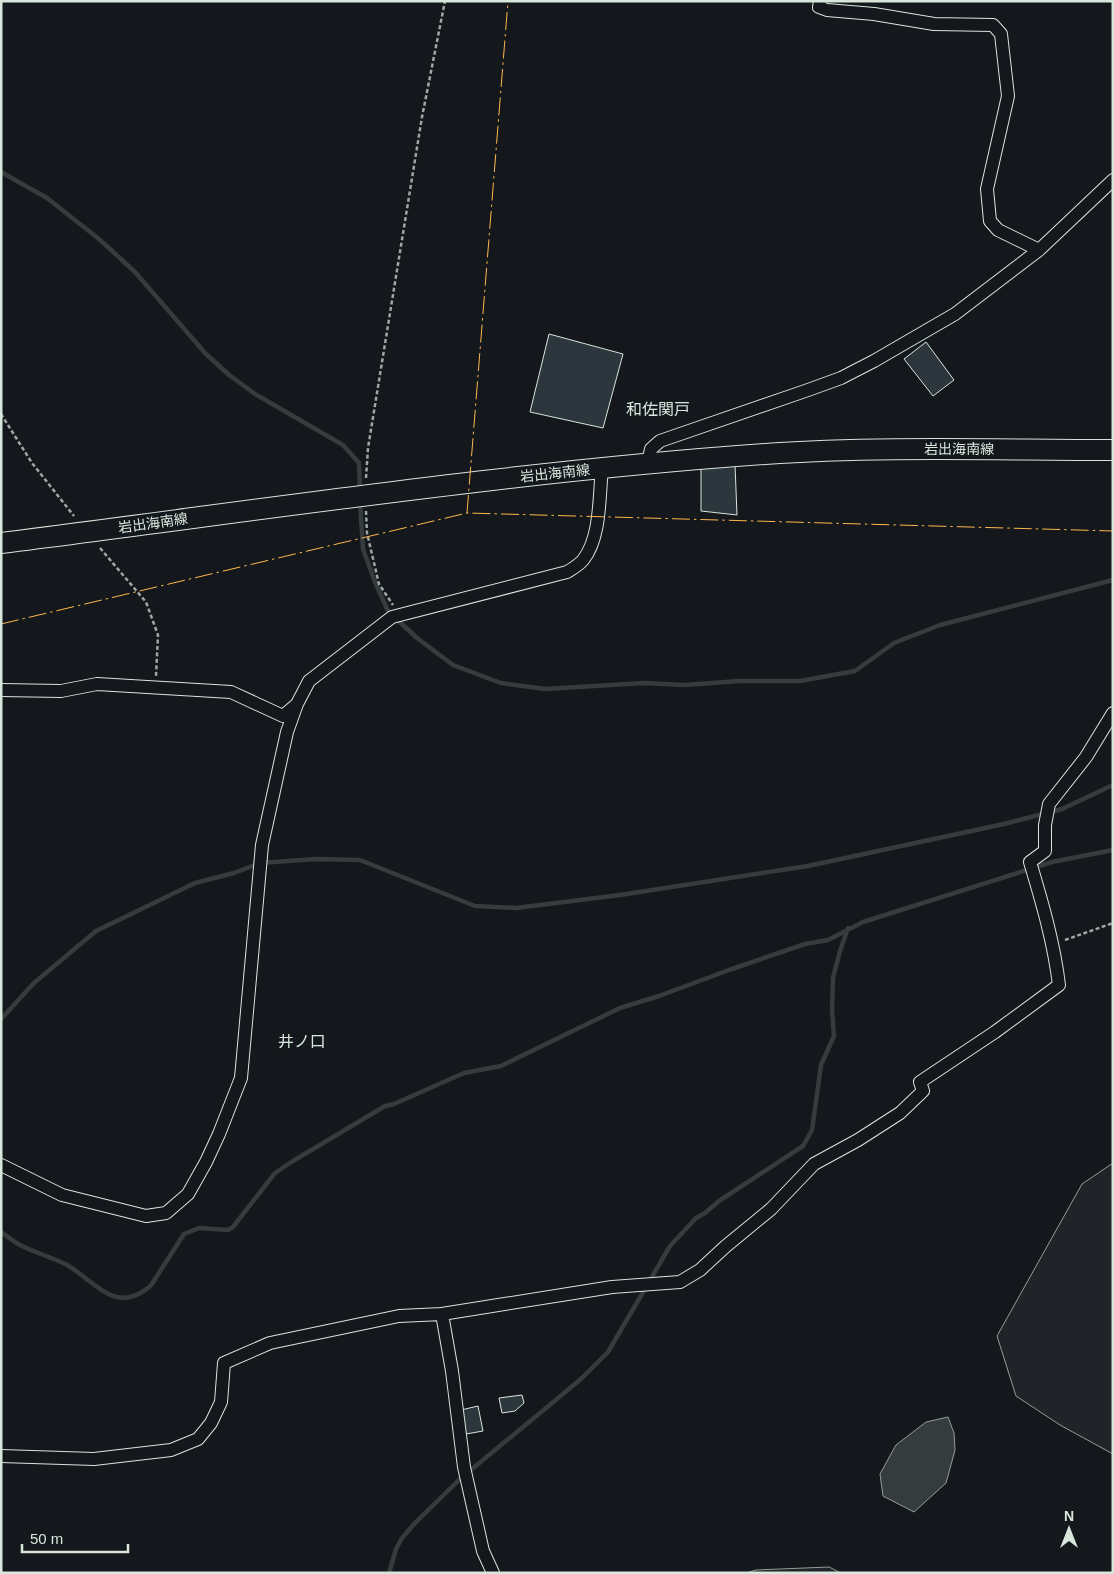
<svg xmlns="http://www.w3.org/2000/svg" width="1114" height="1574" font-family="Arial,'Noto Sans JP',sans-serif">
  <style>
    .green { fill: #202428; stroke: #939e99 }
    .water { fill: #363b3e; stroke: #939e99 }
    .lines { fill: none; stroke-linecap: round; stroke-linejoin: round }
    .stream { stroke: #363b3e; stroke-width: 4.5 }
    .building { fill: #2c363c; stroke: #d8e6dc }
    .street-casing { stroke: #d8e6dc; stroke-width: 14 }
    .primary-casing { stroke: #d8e6dc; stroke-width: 22 }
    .path { stroke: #9da8a2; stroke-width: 2.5; stroke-dasharray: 4 2.5; stroke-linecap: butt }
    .street { stroke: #14181c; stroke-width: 12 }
    .primary { stroke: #14181c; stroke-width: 20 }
    .power { stroke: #ffb74d; stroke-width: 1; stroke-dasharray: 18 4 2.5 4; stroke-linecap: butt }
    .labels { text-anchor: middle; stroke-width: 4; stroke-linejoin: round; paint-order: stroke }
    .street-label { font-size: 14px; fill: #d8e6dc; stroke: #14181c }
    .quarter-label { font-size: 16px; fill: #d8e6dc; stroke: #14181c }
  </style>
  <rect width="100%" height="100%" fill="#14181c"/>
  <path class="green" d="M1113 1163V1454L1060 1425 1016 1396 997 1336 1082 1184Z
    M829 1567 841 1573H746L756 1570Z"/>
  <path class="water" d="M948 1417 954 1433 955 1450 946 1483 914 1512 883 1496 880 1474 896 1445 926 1422Z"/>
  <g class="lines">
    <path class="stream" d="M1 172 47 198 99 239 135 272 205 353 229 375 255 394 343 445 359 463 360 492
      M360 502 363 549 375 582 388 611 417 638 453 665 501 683 545 689 644 683 685 685 739 681H800L855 671 894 643 940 625 1113 580
      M1 1019 34 983 96 931 195 883 234 873 260 863 316 859 360 860 475 906 516 908 620 895 808 866 1004 824 1062 809 1113 785
      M1 1232C7 1236 14 1242 20 1245 35 1253 52 1257 67 1265 91 1278 111 1311 142 1292 148 1288 152 1286 155 1279L184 1234 199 1228 228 1230 233 1227 275 1173 293 1161 385 1106 394 1104 464 1073 501 1066 620 1008 659 996 729 970 805 944 828 940 863 922 1052 862 1113 850
      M389 1573 396 1549 402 1538 415 1523 460 1479 581 1379 608 1352 670 1246 696 1218 705 1213 719 1201 803 1146 812 1130 821 1065 834 1036 832 1009 833 978 840 951 848 928"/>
  </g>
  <path class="building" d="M549 334 623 354 603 428 530 412Z
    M926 342 954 380 933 396 904 359Z
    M735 464 737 515 701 511V468Z
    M522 1395 524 1403 515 1411 502 1413 499 1398Z
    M478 1406 483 1431 466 1434 461 1410Z"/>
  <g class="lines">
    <g class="street-casing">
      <path id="street" d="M820 1 819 7 827 10 874 14 934 24 993 25 1001 34 1008 96 987 189 990 221 998 230 1039 250
        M648 463 651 449 660 441 808 390 841 378 874 361 955 314 1039 250 1113 180
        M1 690 61 691 97 684 231 692 283 716 297 704
        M1 1165 62 1195 146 1216 166 1213 188 1194 206 1162 219 1134 241 1078 262 845 287 732 297 704 309 681 392 617 567 572C572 569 579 565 583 560 601 538 599 496 602 468
        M442 1314 452 1371 464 1467 483 1551 493 1573
        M1 1456 94 1459 171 1450 198 1439 211 1423 221 1402 224 1363 270 1343 399 1316 442 1314 612 1287 680 1282 700 1270 726 1246 771 1209 814 1164 858 1140 900 1113 923 1091 920 1082 995 1032 1059 985C1054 943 1042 902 1030 862L1045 851V825L1049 804 1086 757 1113 713"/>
    </g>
    <g class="primary-casing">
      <path id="primary" d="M1 543C256 511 509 472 765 454 880 446 997 450 1113 450"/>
    </g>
    <path class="path" d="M1 414 32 463 74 516
      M366 478 368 448 422 117 445 1
      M366 511 367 533 379 584 393 605
      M100 548 146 602 158 635 156 676
      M1065 940 1113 923"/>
    <use href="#street" class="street"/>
    <use href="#primary" class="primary"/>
    <path class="power" d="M467 513 508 1
      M1 624 467 513 1113 531"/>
  </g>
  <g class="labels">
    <g class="street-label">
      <text x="959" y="454">岩出海南線</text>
      <text transform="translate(555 473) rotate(-6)" y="5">岩出海南線</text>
      <text transform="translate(153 523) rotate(-8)" y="5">岩出海南線</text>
    </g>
    <g class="quarter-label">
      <text x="658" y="415">和佐関戸</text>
      <text x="302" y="1047">井ノ口</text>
    </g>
  </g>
  <rect width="1114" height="1574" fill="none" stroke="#d8e6dc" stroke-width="5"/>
  <g transform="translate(1069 1529)" stroke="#14181c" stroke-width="4" paint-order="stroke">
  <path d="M0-4L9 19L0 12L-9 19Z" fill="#d8e6dc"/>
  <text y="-8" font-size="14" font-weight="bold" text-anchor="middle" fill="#d8e6dc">N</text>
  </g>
  <path d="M22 1544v8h106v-8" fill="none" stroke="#d8e6dc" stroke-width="2.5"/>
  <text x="30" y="1544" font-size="15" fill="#d8e6dc" stroke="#14181c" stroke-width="4" paint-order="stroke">50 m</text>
</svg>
